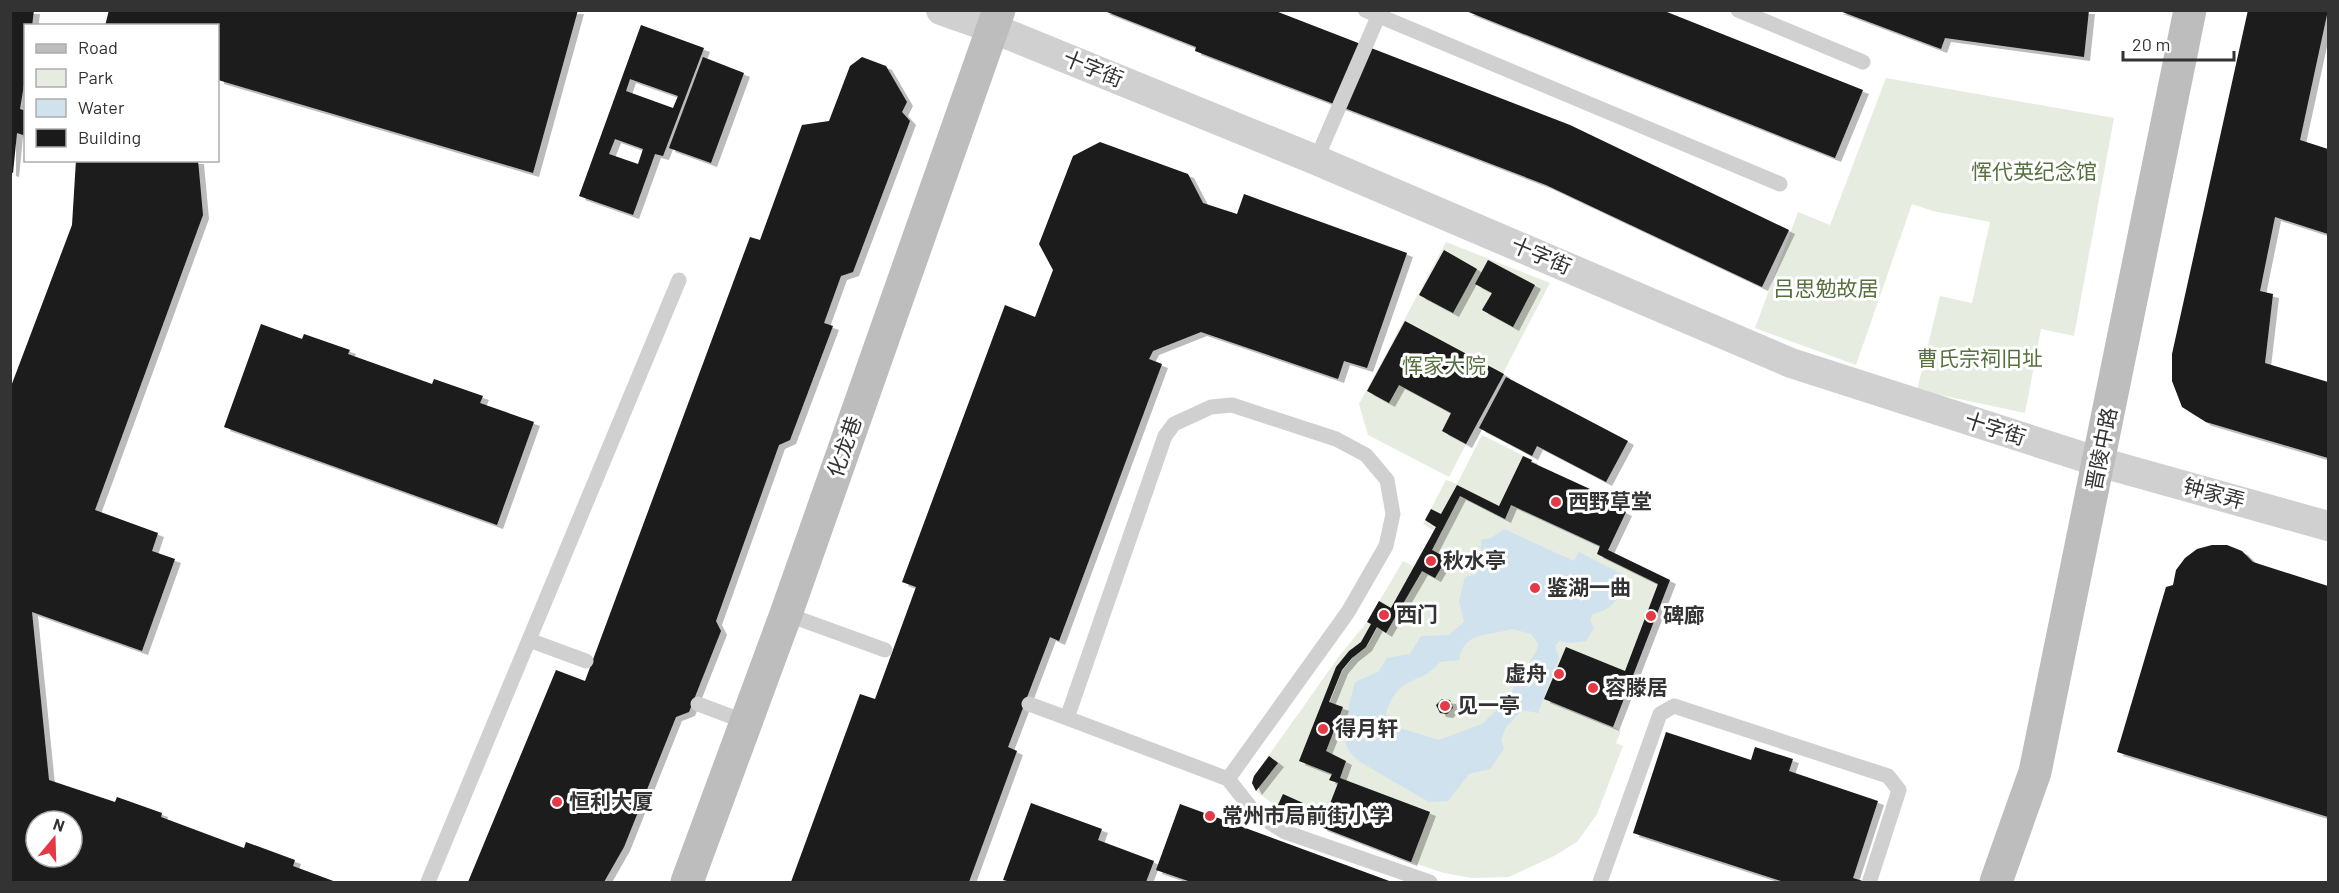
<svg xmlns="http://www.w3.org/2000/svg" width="2339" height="893" font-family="Barlow,'Noto Sans SC',sans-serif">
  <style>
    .green { fill: #e6ecdf }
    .water { fill: #cfe2ee; fill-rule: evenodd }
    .building { fill: #1a1a1a; fill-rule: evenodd; filter: url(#shadow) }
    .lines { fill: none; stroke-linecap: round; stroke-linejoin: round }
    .lane { stroke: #d0d0d0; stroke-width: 15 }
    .street { stroke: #d0d0d0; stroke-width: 30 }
    .secondary { stroke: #bdbdbd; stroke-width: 33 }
    .poi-dot { fill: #e63946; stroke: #fff; stroke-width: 2 }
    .labels { text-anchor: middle; stroke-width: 6; stroke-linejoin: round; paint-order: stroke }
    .street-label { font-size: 21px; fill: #333; stroke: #fff }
    .park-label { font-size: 21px; fill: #56703f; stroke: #fff }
    .poi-label { font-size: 21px; font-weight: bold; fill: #333; stroke: #fff; text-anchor: start }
  </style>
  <defs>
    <filter id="shadow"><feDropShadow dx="6" dy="4" stdDeviation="0" flood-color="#0004"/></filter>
  </defs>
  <rect width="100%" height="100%" fill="#fff"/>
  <path class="green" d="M1886 78 2114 118 2074 336 2041 329 2025 413 1917 390 1940 296 1972 303 1990 222 1933 211 1912 204 1856 365 1755 328 1798 212 1830 225Z
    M1446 242 1550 283 1449 477 1368 435 1359 404Z
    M1482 435 1532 460 1531 462 1603 495 1601 500 1626 512 1608 550 1670 580 1613 727 1621 731 1616 743 1623 746 1597 814 1578 841 1556 855 1509 877 1472 878 1444 873 1411 862 1321 827 1277 807 1256 791 1252 784 1254 776 1340 655 1367 622 1403 561 1414 567 1434 531 1423 524 1425 520 1446 480 1457 484Z"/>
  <path class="water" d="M1504 529 1574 561 1579 552 1624 575 1622 578 1617 576 1615 580 1625 585C1615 602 1613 609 1593 614L1590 620 1594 628 1586 641 1571 643 1559 641 1555 646 1559 658 1538 713 1522 710 1506 727 1501 740 1504 749 1490 769 1469 774 1448 801 1429 802 1360 762C1355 757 1347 751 1346 743 1343 727 1351 697 1355 682L1378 672 1387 658 1410 654 1421 636 1449 635 1464 622 1459 601 1465 577 1477 574 1472 559 1481 553V540L1491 538ZM1512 629 1531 634 1538 643 1537 650 1505 702 1482 724 1439 740 1393 726 1386 714C1398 673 1421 686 1440 662L1459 660C1464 631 1489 636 1512 629Z"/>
  <path class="building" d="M10 10H34L32 26H26V72L20 109 26 111V136L17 133 13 173 10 172Z
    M109 10H578L533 173 218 80V26H105Z
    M1102 10H1273L1570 125 1789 230 1762 287 1546 185 1195 51 1196 47Z
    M1662 10 1863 90 1835 158 1466 11Z
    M1837 10H2089L2084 57 1945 38 1941 49Z
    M2248 10H2328L2300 140 2328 149V234L2275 217 2260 291 2273 294 2265 363 2328 382V458L2206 422 2182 407 2172 381V354Z
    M641 25 704 48 663 156 655 154 633 215 579 196ZM630 79 678 96 673 108 626 91ZM615 139 643 149 638 164 609 154Z
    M703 57 744 73 711 163 669 148Z
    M862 57 886 66 907 102 902 112 910 121 853 272 841 276 824 323 833 326 790 440 779 445 716 621 721 631 689 712 676 717 624 847 604 882H468L556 670 585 681 750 237 760 240 802 125 829 121 850 66Z
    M1100 142 1188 174 1203 203 1237 214 1244 194 1407 253 1367 368 1344 361 1338 379 1201 332 1153 351 1149 359 1162 364 1059 641 1050 637 1008 747 1017 751 969 882H791L860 694 875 699 916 587 902 582 1005 305 1035 317 1053 270 1039 244 1073 156Z
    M76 160H198L203 215 95 510 158 533 152 551 175 559 142 651 32 612 49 780 115 802 117 797 162 813 161 817 244 848 246 842 295 860 293 866 336 882H10V389L72 225ZM36 821H72V857H36Z
    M1444 250 1477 269 1453 313 1419 295Z
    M1488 260 1535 285 1513 327 1482 310 1492 293 1475 284Z
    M1405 321 1504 374 1466 444 1442 431 1451 413 1399 385 1389 403 1367 391Z
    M261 324 302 339 304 334 350 350 348 354 432 384 434 379 483 396 480 403 534 422 497 525 224 427Z
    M1506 377 1628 441 1606 482 1537 446 1532 456 1479 428Z
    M1523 456 1532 460 1531 462 1603 495 1601 500 1626 512 1608 550 1670 580 1613 727 1544 699 1566 647 1625 671 1658 584 1597 554 1600 546 1511 505 1505 519 1460 496 1432 550 1447 558 1435 578 1422 571 1386 633 1377 627 1366 647 1352 658 1342 670 1329 702 1343 707 1326 751 1346 761 1340 778 1430 812 1411 862 1321 827 1338 783 1329 780 1332 774 1299 761 1336 667 1349 651 1361 642 1371 624 1367 622 1379 601 1391 608 1436 527 1425 520 1431 509 1441 514 1457 485 1499 506Z
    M2212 545H2227L2242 551 2253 562 2328 586V817L2117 752 2166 587 2173 585 2176 570 2185 558 2197 549Z
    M1442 699 1450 700 1453 708 1447 714 1440 713 1436 705Z
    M1666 732 1751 760 1755 747 1793 759 1789 771 1878 801 1853 878 1866 882H1784L1633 833Z
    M1269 756 1278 763 1256 791 1252 783 1254 776Z
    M1283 794 1303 803 1297 816 1277 807Z
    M1031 803 1102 829 1098 840 1154 861 1146 882H1011L1003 880Z
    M1180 804 1392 882H1191L1156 870Z"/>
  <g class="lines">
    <path class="lane" d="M1365 10 1780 184
      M1738 10 1863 62
      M1316 160 1381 10
      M786 614 885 650
      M529 640 586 661
      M698 704 746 722
      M1029 704 1067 718
      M1228 779 1348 612 1386 546 1393 514 1387 480 1366 455 1336 439 1232 405 1211 407 1174 424 1165 436 1067 718 1228 779 1255 813 1285 832 1430 882
      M428 882 679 280
      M1600 882 1660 714 1674 706 1888 776 1899 790 1870 880"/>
    <path class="street" d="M941 10 992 28 1316 160 1791 363 2099 462 2328 526"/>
    <path class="secondary" d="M687 882 786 614 999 10
      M1996 882 2035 772 2190 10"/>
  </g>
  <g class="poi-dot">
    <circle cx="1556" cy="502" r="6"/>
    <circle cx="1431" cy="561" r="6"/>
    <circle cx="1535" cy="588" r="6"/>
    <circle cx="1384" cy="615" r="6"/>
    <circle cx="1651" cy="616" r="6"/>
    <circle cx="1559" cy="674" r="6"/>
    <circle cx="1593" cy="688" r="6"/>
    <circle cx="1445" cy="706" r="6"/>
    <circle cx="1323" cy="729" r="6"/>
    <circle cx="557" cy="802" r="6"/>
    <circle cx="1210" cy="816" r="6"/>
  </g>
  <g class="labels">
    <g class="street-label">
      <text transform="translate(1093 69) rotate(22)" y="7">十字街</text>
      <text transform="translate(1541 256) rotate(23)" y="7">十字街</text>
      <text transform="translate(1995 429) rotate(18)" y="7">十字街</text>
      <text transform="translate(845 447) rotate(-71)" y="7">化龙巷</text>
      <text transform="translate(2102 449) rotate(-79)" y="7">晋陵中路</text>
      <text transform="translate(2214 494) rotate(15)" y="7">钟家弄</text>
    </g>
    <g class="park-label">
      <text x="2034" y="179">恽代英纪念馆</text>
      <text x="1826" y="296">吕思勉故居</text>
      <text x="1980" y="366">曹氏宗祠旧址</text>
      <text x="1444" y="373">恽家大院</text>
    </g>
    <g class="poi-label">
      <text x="1568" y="509">西野草堂</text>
      <text x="1443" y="568">秋水亭</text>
      <text x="1547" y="595">鉴湖一曲</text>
      <text x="1396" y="622">西门</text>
      <text x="1663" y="623">碑廊</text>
      <text x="1547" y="681" text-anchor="end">虚舟</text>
      <text x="1605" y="695">容滕居</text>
      <text x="1457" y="713">见一亭</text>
      <text x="1335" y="736">得月轩</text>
      <text x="569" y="809">恒利大厦</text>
      <text x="1222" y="823">常州市局前街小学</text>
    </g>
  </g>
  <rect width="2339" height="893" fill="none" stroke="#333333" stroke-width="24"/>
  <rect x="24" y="24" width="195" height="138" fill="#ffffff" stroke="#adadad" stroke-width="1.5"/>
  <rect x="36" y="44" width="30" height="9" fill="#bdbdbd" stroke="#adadad" stroke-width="1.5"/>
  <text x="78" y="54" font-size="18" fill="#333333">Road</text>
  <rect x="36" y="69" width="30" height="18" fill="#e6ecdf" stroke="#adadad" stroke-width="1.5"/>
  <text x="78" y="84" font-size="18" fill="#333333">Park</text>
  <rect x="36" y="99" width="30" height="18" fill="#cfe2ee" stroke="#adadad" stroke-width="1.5"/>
  <text x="78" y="114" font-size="18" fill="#333333">Water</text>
  <rect x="36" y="129" width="30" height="18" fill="#1a1a1a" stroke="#adadad" stroke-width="1.5"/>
  <text x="78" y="144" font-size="18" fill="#333333">Building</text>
  <g transform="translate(54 839) rotate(19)"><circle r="28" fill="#ffffff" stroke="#adadad" stroke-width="1.5"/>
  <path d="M0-4.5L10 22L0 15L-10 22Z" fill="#e63946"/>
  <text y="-9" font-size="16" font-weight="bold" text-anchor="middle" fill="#333333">N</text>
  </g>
  <path d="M2123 51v9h111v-9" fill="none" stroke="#333333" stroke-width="3"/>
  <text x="2132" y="51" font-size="18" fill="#333333" stroke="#ffffff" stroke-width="4.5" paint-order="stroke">20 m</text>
</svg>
